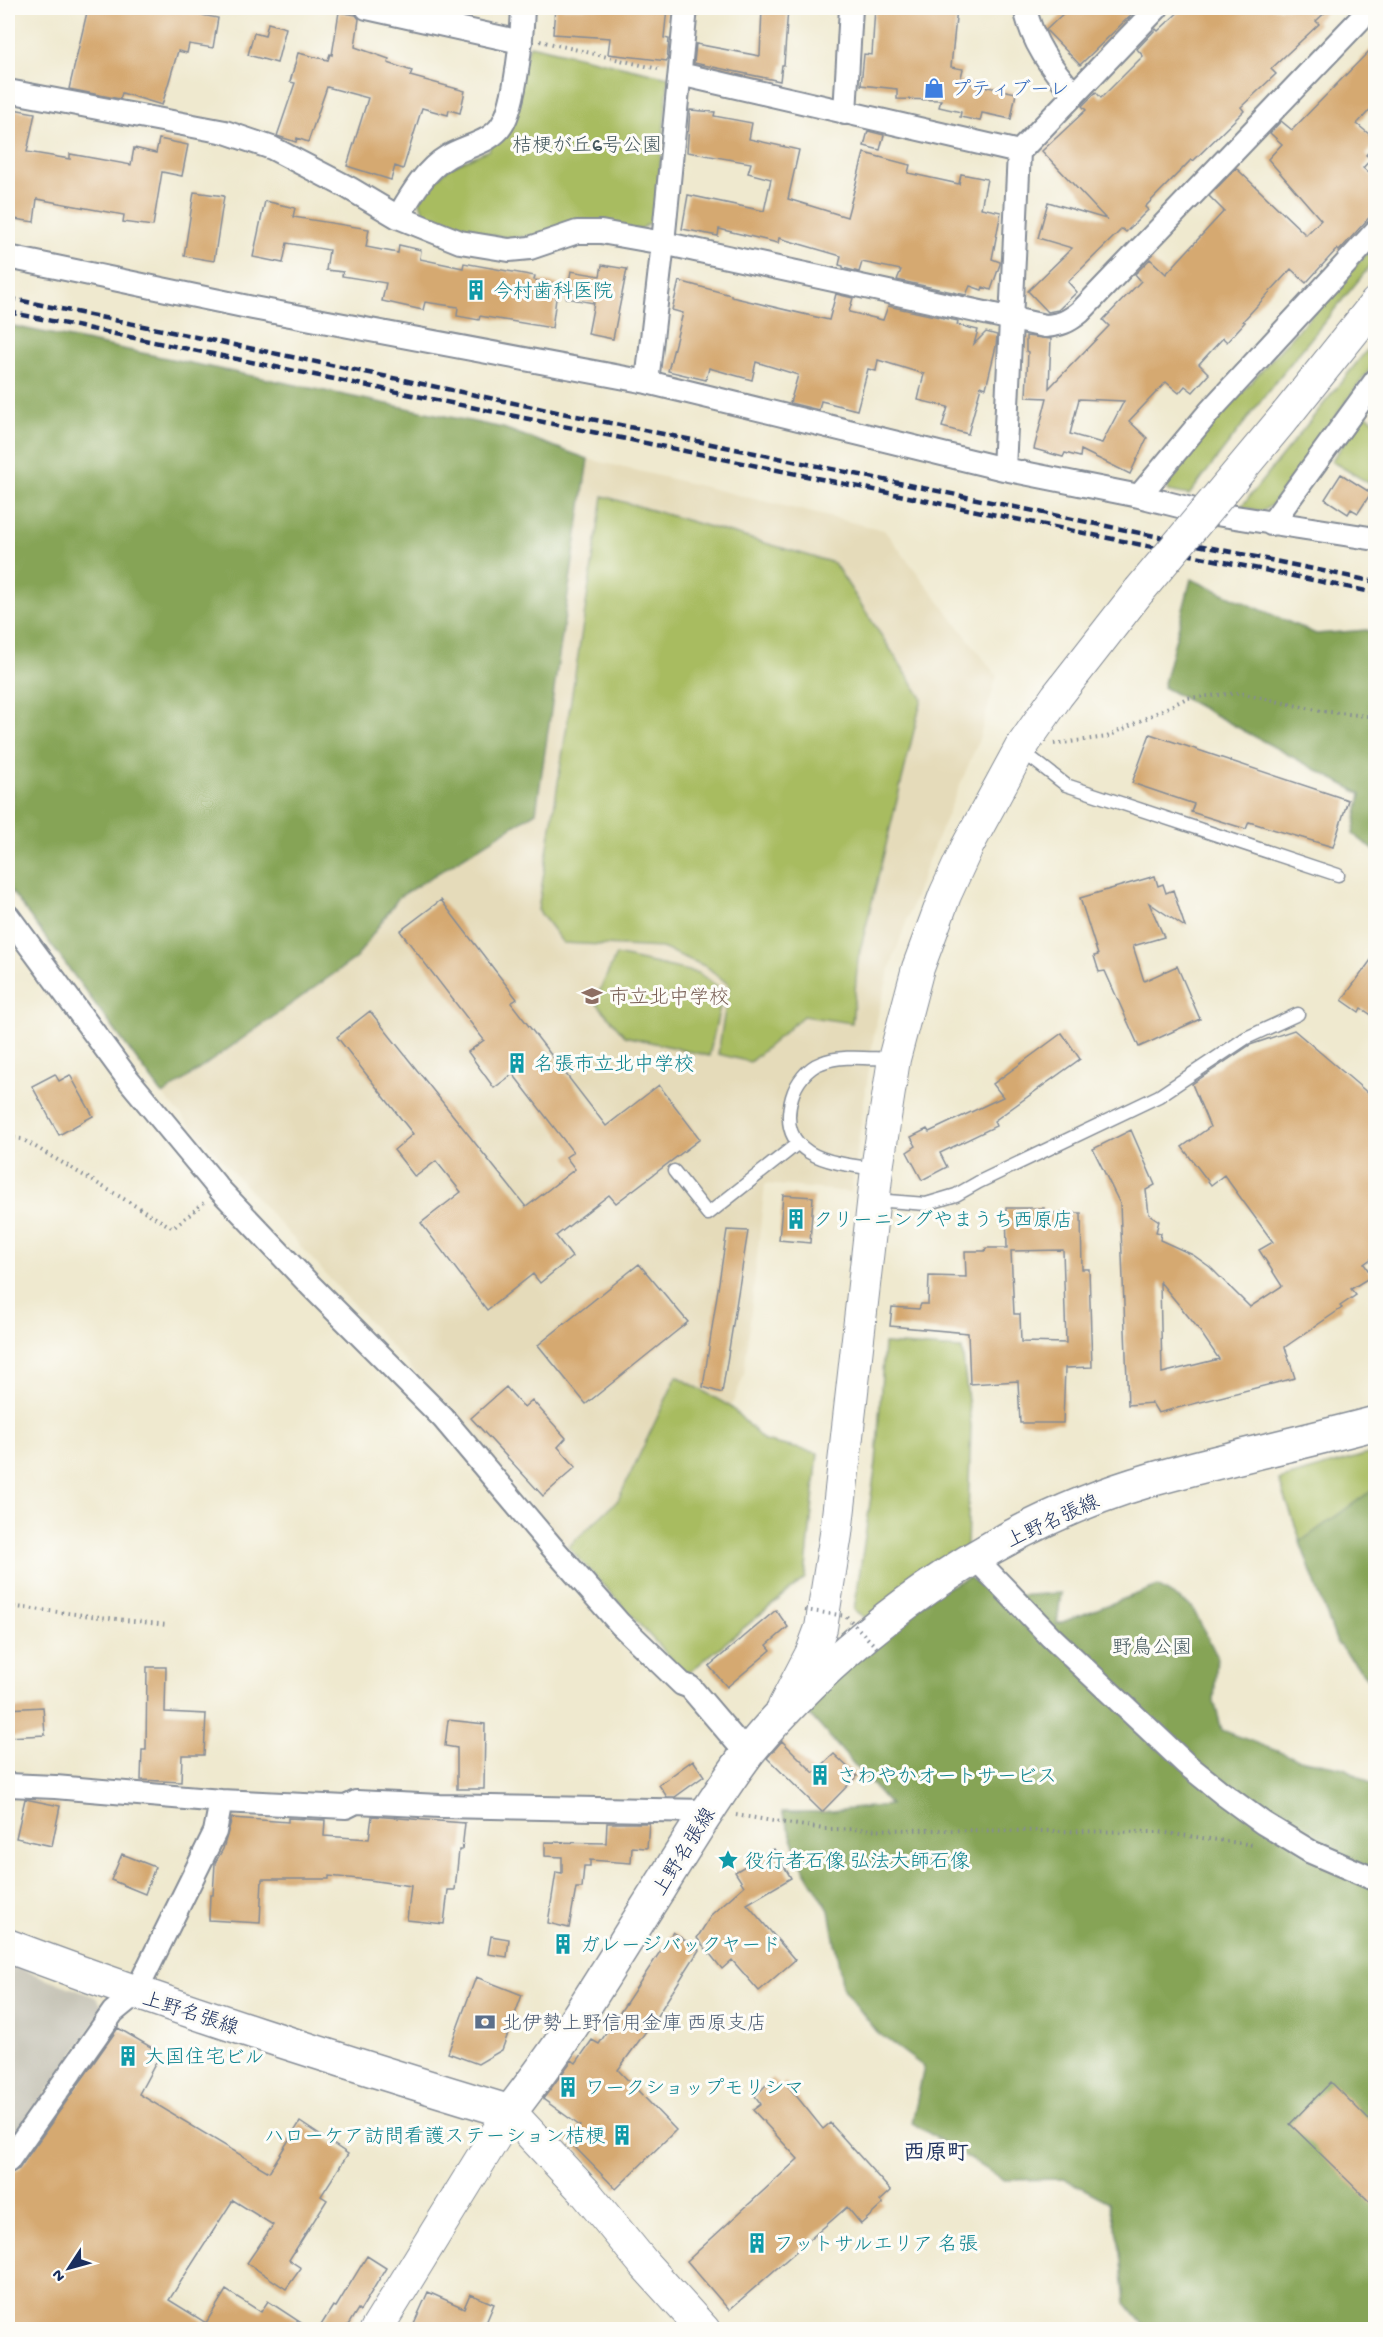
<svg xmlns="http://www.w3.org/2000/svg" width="1383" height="2337" font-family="'Gochi Hand','Klee One',sans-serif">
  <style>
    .built { fill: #e5dbba }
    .industrial { fill: #c7c5b8 }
    .green { fill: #a8bc60; stroke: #62765f; stroke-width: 1.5 }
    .forest { fill: #86a456; stroke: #506a5a; stroke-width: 1.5 }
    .building { fill: #d5a971; fill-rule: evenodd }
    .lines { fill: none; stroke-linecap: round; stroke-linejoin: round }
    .lane-casing { stroke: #858c96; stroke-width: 15 }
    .street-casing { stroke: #858c96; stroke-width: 26 }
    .secondary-casing { stroke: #858c96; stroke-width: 34 }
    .primary-casing { stroke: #858c96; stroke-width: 36 }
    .path { stroke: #858c96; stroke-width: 4; stroke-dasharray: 1.5 4.5; stroke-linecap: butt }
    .lane { stroke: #fff; stroke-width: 12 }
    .street { stroke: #fff; stroke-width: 22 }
    .secondary { stroke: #fff; stroke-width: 32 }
    .primary { stroke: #fff; stroke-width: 33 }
    .rail { stroke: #1b2f5e; stroke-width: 4.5; stroke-dasharray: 9 4.5; stroke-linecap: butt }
    .secondary-bridge-casing { stroke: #858c96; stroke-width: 34; stroke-linecap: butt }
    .path-bridge { stroke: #858c96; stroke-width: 4; stroke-dasharray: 1.5 4.5; stroke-linecap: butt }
    .secondary-bridge { stroke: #fff; stroke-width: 32 }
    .labels { text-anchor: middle; stroke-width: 6; stroke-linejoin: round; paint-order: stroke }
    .shop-label { font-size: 20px; fill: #366cbe; stroke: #fdfcf7; text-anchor: start }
    .park-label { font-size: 20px; fill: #45595f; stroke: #fdfcf7 }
    .culture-label { font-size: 20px; fill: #0d838f; stroke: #fdfcf7; text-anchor: start }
    .education-label { font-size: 20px; fill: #785e54; stroke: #fdfcf7; text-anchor: start }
    .street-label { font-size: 20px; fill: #1b2f5e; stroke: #fdfcf7 }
    .service-label { font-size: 20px; fill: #4e5e75; stroke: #fdfcf7; text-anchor: start }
    .quarter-label { font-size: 22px; font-weight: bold; fill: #1b2f5e; stroke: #fdfcf7 }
  </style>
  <rect width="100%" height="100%" fill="#fdfcf7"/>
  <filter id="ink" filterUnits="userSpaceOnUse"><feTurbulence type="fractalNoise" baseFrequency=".0167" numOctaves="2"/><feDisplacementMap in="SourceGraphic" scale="12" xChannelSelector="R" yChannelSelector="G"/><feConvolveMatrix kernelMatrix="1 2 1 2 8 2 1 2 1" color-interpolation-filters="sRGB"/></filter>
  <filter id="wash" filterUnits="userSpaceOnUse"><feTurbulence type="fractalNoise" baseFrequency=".008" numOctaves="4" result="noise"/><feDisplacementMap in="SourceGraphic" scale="24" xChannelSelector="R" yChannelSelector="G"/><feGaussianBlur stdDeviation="1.35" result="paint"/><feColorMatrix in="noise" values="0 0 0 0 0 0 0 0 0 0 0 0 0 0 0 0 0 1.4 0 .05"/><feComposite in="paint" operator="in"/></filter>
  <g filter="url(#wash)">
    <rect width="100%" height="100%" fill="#efe9cf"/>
    <path class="built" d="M588 459 884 530 997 676 978 742 927 863 891 965 875 1027 851 1192 765 1184 744 1375 731 1407 677 1376 618 1500 568 1547 456 1418 163 1095 356 958 399 898 536 812Z"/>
    <path class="industrial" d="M8 1964 95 1997 105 2009 8 2148Z"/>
    <path class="green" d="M530 45 669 77 655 219 641 229 509 238 467 232 429 220 423 211 420 202 421 195 450 167 489 150Z
      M1375 244V260L1277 380 1189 495 1168 491 1165 478Z
      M1375 340V362L1271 506 1261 511 1241 507Z
      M1365 414 1375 421V487L1331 461Z
      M603 496 834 563 922 698 858 959 852 1023 803 1016 750 1062 718 1054 729 985 707 967 662 948 563 943 538 910Z
      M616 955 698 973 717 986 721 1002 709 1056 625 1036 595 1001Z
      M884 1344 962 1349 971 1426 967 1546 865 1618 854 1610 876 1463Z
      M677 1376 731 1407 764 1441 818 1453 805 1578 686 1675 568 1547 618 1500Z
      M1375 1452V1686L1337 1643 1279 1480Z"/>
    <path class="forest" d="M8 325 503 428 588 459 536 812 399 897 356 958 163 1095 8 887V821L12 809 11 776 8 772Z
      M1191 579 1316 634 1367 630 1375 634V851L1353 834 1361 794 1163 687Z
      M1375 1488V1686L1337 1643 1300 1542Z
      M969 1577 997 1597 1061 1593 1057 1624 1158 1586 1192 1607 1217 1656 1214 1701 1222 1730 1295 1758 1344 1768 1375 1786V2329H1147L1125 2303 1119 2242 1109 2202 1065 2179 1004 2180 912 2123 924 2067 878 2033 843 1989 829 1910 804 1869 782 1812H822L890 1805 802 1706 937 1592Z"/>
    <g id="blocks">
      <path class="building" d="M88 8H164L218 18 213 48 189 44 187 53 178 51 162 105 122 93 120 99 69 89Z
        M555 8H667L664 38 669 39 667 61 608 54 610 38 553 34Z
        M762 8H788L784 65H782L780 81 694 63 696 44 760 56Z
        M875 8H957L951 67 963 69 960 81 1016 93 1011 119 982 113 980 121 960 117 961 112 939 107 941 100 897 99V89L861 85 864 54 872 55Z
        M1069 8H1136L1137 9 1080 65 1046 30Z
        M1183 8H1330L1316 21 1319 24 1271 69 1276 74 1241 107 1244 111 1193 161 1191 160 1145 207 1148 210 1126 232 1122 229 1068 282 1077 292 1058 310 1048 312 1028 291 1072 248 1038 238 1048 202 1106 219 1042 151 1086 110 1082 106 1096 92 1101 98 1143 56 1137 49 1156 29 1158 31Z
        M339 12 356 15 359 19 355 47 389 59 388 63 412 71 410 76 465 91 460 113 449 110 448 115 422 108 403 169 395 166 391 180 347 166 368 98 327 87 308 142 297 138 296 142 277 136 295 83 290 82 298 53 328 60 330 54 332 55Z
        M268 23 286 28 277 63 248 55 254 33 265 36Z
        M1376 44V103L1357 124 1376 140V144L1366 155 1371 159 1363 168 1376 179V210L1339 251 1337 249 1306 283 1291 269 1243 321 1245 322 1227 342 1223 338 1199 364 1209 374 1193 392 1185 386 1179 393 1166 382 1129 421 1147 438 1130 474 1081 450 1080 457 1065 453 1063 457 1034 449 1047 398 1026 397 1028 352 1026 351V336L1051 339 1049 388 1109 326 1103 320 1141 281 1135 274 1150 259 1166 274 1224 211 1209 196 1236 168 1306 235 1321 220 1268 159 1282 144 1270 133 1281 121 1292 130ZM1079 399 1124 401 1102 443 1070 434Z
        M8 108 35 113 27 152 70 159V154L131 165 134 148 156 153 159 139 188 145 182 176 162 172 153 226 123 222 124 215 37 199 34 222 8 218Z
        M690 110 715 112 714 116 752 123 749 139 799 150 788 199 847 217 864 153 910 165 908 173 959 184 961 174 987 179 981 208 1001 212 992 259 1000 262V264L991 290 983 287 982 290 970 286 966 295 897 280 901 270 862 262 859 272 843 268V266L839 265 841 256 779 238 778 243 719 229 718 236 682 229 688 195 764 211 771 179 748 173 751 163 687 152Z
        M868 131 884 135 880 150 864 146Z
        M194 192 224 196 214 261 184 256Z
        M265 201 295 208 293 217 369 229 366 247 398 253 399 245 421 250 420 259 463 268 464 263 535 276 534 280 558 284 552 328 480 316 479 320 457 316 458 307 425 302 423 310 382 301 386 283 342 276 343 272 326 270 329 250 287 243 283 263 253 257Z
        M602 265 627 269 613 339 588 334 594 303 566 298 571 271 600 276Z
        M679 281 731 295V297L829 320 836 294 853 298 849 312 883 320 888 306 958 321 957 325 978 330 974 344 986 332 997 335 996 346 986 388 981 386 968 434 942 427 948 407 918 400 924 374 878 360 876 371 868 369 857 410 821 401 819 410 790 403 798 375 756 362 752 380 709 368 706 380 668 371 683 313 672 310Z
        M1341 474 1371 493 1358 513 1351 509 1348 514 1325 499Z
        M1150 734 1348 800 1333 847 1249 822 1246 829 1191 812 1194 804 1132 783Z
        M1155 876 1158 886 1163 884 1166 893 1173 890 1185 927 1149 903 1164 937 1133 946 1144 981 1177 966 1200 1019 1139 1047 1105 971 1099 972 1094 956 1098 955 1080 898Z
        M441 900 517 999 511 1003 606 1126 659 1085 700 1139 616 1203 609 1195 556 1236 572 1257 540 1283 533 1274 487 1310 421 1223 461 1192 436 1161 415 1177 394 1150 413 1134 337 1037 370 1011 526 1207 575 1169 566 1157 573 1152 513 1074 494 1088 468 1052 484 1040 400 931Z
        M1376 953V1018L1361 1008 1359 1012 1342 1000Z
        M1294 1030 1376 1100V1255L1364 1264 1372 1276 1351 1289 1356 1295 1340 1306 1342 1308 1285 1347 1295 1378 1158 1413 1152 1403 1128 1405 1120 1204 1093 1149 1131 1130 1155 1185 1146 1190 1149 1214 1159 1221 1156 1232 1161 1233 1160 1240 1193 1255 1210 1267 1250 1307 1282 1286 1259 1250 1273 1242 1224 1175 1211 1185 1182 1147 1210 1127 1192 1084 1250 1045ZM1160 1282 1197 1327 1219 1359 1162 1373Z
        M1062 1033 1080 1059 994 1121 996 1126 940 1153 947 1167 922 1180 907 1152 916 1146 911 1137 927 1129 929 1132 1003 1097 993 1084Z
        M55 1074 59 1081 70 1075 93 1116 59 1135 32 1086Z
        M783 1195 813 1197 810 1243 779 1240Z
        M1006 1208H1044V1213H1081L1082 1269H1089L1092 1367 1065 1368 1063 1423H1020L1018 1381 970 1384 968 1333 890 1326 892 1307 919 1309 921 1304H928L929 1276 966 1277 965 1251H985L986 1248H1007ZM1063 1250 1066 1343 1021 1342 1020 1314H1014L1011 1251Z
        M727 1230 748 1231 722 1393 703 1387Z
        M639 1264 688 1322 586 1404 538 1345Z
        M506 1387 524 1407 532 1400 566 1438 558 1447 576 1467 543 1496 471 1418Z
        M776 1610 788 1627 767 1645 771 1650 727 1687 709 1666Z
        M147 1667H166L165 1712 206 1714 204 1755H182L181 1782 141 1780 142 1750H146Z
        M43 1707 45 1735 8 1737V1709Z
        M448 1720 485 1724 484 1789H457V1748L445 1746Z
        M782 1741 814 1773 834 1754 857 1776 822 1812 767 1758Z
        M693 1760 704 1776 675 1797H667L659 1785Z
        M25 1799 60 1806 52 1846 16 1838Z
        M372 1816 465 1823 462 1850H459L455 1890H448L444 1924 407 1920 411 1886 369 1880 329 1876V1879H262L260 1923 209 1920 210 1895H213L215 1863 223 1849 232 1818 288 1822V1818L325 1820 324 1836 369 1839Z
        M607 1823H649L647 1848 632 1847 631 1863 590 1860V1866H584L582 1888H576L569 1928 548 1923 556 1872 562 1873V1857L545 1856V1842L606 1843Z
        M774 1849 791 1878 747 1904 795 1960 759 1991 732 1960 722 1969 697 1938 712 1914 744 1886 735 1872Z
        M122 1854 155 1867 145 1894 111 1880Z
        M673 1932 699 1950 657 2016 618 2070 676 2130 616 2189 567 2139 580 2126 543 2099 572 2060 576 2063 592 2040 599 2044Z
        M491 1936 509 1939 507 1957 488 1954Z
        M476 1977 522 1995 502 2050 478 2064 448 2053Z
        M118 2028 161 2053 139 2094 269 2172 300 2122 348 2154 321 2196 327 2200 289 2260 301 2268 286 2289 247 2263 273 2225 233 2200 169 2300 206 2323 226 2290 261 2312 268 2301 312 2330H8V2174L19 2169Z
        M773 2078 781 2087 785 2082 823 2129 830 2123 891 2191 880 2201 883 2204 861 2224 847 2207 729 2310 687 2261 798 2159 753 2110 761 2104 755 2096Z
        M1331 2082 1376 2127V2208L1290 2124Z
        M367 2256 386 2268 360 2311 358 2309 345 2330H318L333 2306 336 2307Z
        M428 2292 464 2308 470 2294 494 2304 483 2330H411Z"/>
    </g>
  </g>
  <g filter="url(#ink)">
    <use href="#blocks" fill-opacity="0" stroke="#858c96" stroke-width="1.5"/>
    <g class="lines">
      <g class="lane-casing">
        <path id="lane" d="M1021 750 1066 785 1338 875
          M876 1169C833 1163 775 1158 792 1097 796 1083 807 1068 821 1063 842 1054 871 1059 894 1059
          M674 1171 708 1214 797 1144
          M875 1200 926 1204 956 1195 979 1182 1159 1096 1246 1038 1298 1014"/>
      </g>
      <g class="street-casing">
        <path id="street" d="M367 8 521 42
          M1025 8C1032 42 1051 68 1074 94
          M680 74 1019 152
          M8 91 225 132 272 148 349 188 398 217 460 242 509 250 530 248 577 232H601L663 243 1045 326C1060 325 1068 322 1080 312L1371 8
          M845 113 851 8
          M398 217C411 195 425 170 447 157 464 146 491 143 502 125 516 104 522 34 523 8
          M8 257 253 308 647 382 1004 469 1139 496 1203 512 1376 539
          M647 382 663 243 686 8
          M1004 469 1019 152 1157 8
          M1139 496 1210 411 1376 231
          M1271 524 1376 380
          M8 916 128 1079 220 1190 311 1286 443 1418 552 1547 620 1624 682 1684 690 1687 747 1754
          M975 1558 1051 1637 1186 1764 1222 1793 1263 1823 1311 1852 1376 1880
          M8 1785 55 1787 221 1801 346 1807 356 1802 440 1806 708 1811
          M8 2161 113 2012 135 1994 215 1832 221 1801"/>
      </g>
      <g class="secondary-casing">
        <path id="secondary" d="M1287 414 1376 303
          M784 1706 812 1652 821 1628 836 1534 877 1169 894 1059 918 968 945 895 967 847 1020 749 1057 696 1139 591
          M376 2330 510 2112 586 2193 645 2265 704 2330"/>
      </g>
      <g class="primary-casing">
        <path id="primary" d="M8 1946C173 2008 341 2061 510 2112 530 2086 550 2060 568 2032 599 1985 628 1937 658 1890 687 1844 715 1797 747 1754 766 1729 788 1707 810 1685 905 1593 1022 1517 1150 1480 1224 1459 1301 1443 1376 1423"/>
      </g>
      <path class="path" d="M540 41 658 69
        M1054 744 1107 737 1187 698 1239 693 1321 711 1376 717
        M8 1137 22 1139 173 1228 204 1203
        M8 1606 167 1625
        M736 1815 824 1829 1159 1832 1254 1845"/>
      <use href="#lane" class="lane"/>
      <use href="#street" class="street"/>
      <use href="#secondary" class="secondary"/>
      <use href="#primary" class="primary"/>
      <path class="rail" d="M8 298 1376 582
        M8 312 1376 593"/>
      <g class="secondary-bridge-casing">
        <path id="secondary-bridge" d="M1139 591 1287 414"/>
      </g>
      <path class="path-bridge" d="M805 1610 846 1616 878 1649"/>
      <use href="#secondary-bridge" class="secondary-bridge"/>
    </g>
  </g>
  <defs>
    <g id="shop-bare" transform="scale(1.62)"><path d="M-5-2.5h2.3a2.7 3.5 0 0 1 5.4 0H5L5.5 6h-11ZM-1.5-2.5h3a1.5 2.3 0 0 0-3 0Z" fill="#3f7fe0" stroke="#fdfcf7" stroke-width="2.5" paint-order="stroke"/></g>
    <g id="building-bare" transform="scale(1.62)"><path d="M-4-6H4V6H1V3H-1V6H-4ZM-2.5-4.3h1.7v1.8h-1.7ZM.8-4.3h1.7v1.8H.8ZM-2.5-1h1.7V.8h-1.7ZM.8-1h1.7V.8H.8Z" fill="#0f9aa8" stroke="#fdfcf7" stroke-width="2.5" paint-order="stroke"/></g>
    <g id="school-bare" transform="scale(1.62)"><path d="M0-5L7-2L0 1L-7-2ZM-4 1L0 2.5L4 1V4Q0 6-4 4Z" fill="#8d6e63" stroke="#fdfcf7" stroke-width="2.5" paint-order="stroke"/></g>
    <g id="sight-bare" transform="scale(1.62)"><path d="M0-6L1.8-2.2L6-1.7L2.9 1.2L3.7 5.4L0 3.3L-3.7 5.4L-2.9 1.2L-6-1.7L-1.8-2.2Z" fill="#0f9aa8" stroke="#fdfcf7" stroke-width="2.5" paint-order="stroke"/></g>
    <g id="bank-bare" transform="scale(1.62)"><path d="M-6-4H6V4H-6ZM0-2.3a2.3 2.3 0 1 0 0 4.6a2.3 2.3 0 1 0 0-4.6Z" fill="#5c6f8a" stroke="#fdfcf7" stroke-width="2.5" paint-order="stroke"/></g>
  </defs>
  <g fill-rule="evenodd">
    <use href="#shop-bare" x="934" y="88"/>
    <use href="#building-bare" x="476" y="290"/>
    <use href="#school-bare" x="592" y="996"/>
    <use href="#building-bare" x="517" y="1063"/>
    <use href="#building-bare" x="796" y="1219"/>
    <use href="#building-bare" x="820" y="1775"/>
    <use href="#sight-bare" x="728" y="1860"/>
    <use href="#building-bare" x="563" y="1944"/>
    <use href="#bank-bare" x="485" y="2022"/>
    <use href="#building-bare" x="128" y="2056"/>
    <use href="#building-bare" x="568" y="2087"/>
    <use href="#building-bare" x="622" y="2135"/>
    <use href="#building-bare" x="757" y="2243"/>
  </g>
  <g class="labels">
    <g class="shop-label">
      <text x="951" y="95">プティブーレ</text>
    </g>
    <g class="park-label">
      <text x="587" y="151">桔梗が丘6号公園</text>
      <text x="1152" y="1653">野鳥公園</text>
    </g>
    <g class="culture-label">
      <text x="493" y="297">今村歯科医院</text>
      <text x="534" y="1070">名張市立北中学校</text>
      <text x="813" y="1226">クリーニングやまうち西原店</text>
      <text x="837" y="1782">さわやかオートサービス</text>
      <text x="745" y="1867">役行者石像 弘法大師石像</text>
      <text x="580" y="1951">ガレージバックヤード</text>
      <text x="145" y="2063">大国住宅ビル</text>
      <text x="585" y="2094">ワークショップモリシマ</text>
      <text x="605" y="2142" text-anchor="end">ハローケア訪問看護ステーション桔梗</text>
      <text x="774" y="2250">フットサルエリア 名張</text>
    </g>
    <g class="education-label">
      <text x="609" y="1003">市立北中学校</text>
    </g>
    <g class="street-label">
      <text transform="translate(1052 1520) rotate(-25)" y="7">上野名張線</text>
      <text transform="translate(683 1851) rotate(-58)" y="7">上野名張線</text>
      <text transform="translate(191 2012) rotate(18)" y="7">上野名張線</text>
    </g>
    <g class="service-label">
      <text x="502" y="2029">北伊勢上野信用金庫 西原支店</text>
    </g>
    <g class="quarter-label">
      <text x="936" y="2159">西原町</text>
    </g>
  </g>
  <rect width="1383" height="2337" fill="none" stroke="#fdfcf7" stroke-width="30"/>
  <g transform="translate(69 2268) rotate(234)" stroke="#fdfcf7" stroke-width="4.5" paint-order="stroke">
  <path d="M0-4.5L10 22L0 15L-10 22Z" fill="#1b2f5e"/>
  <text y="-9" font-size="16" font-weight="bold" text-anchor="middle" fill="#1b2f5e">N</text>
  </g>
</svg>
